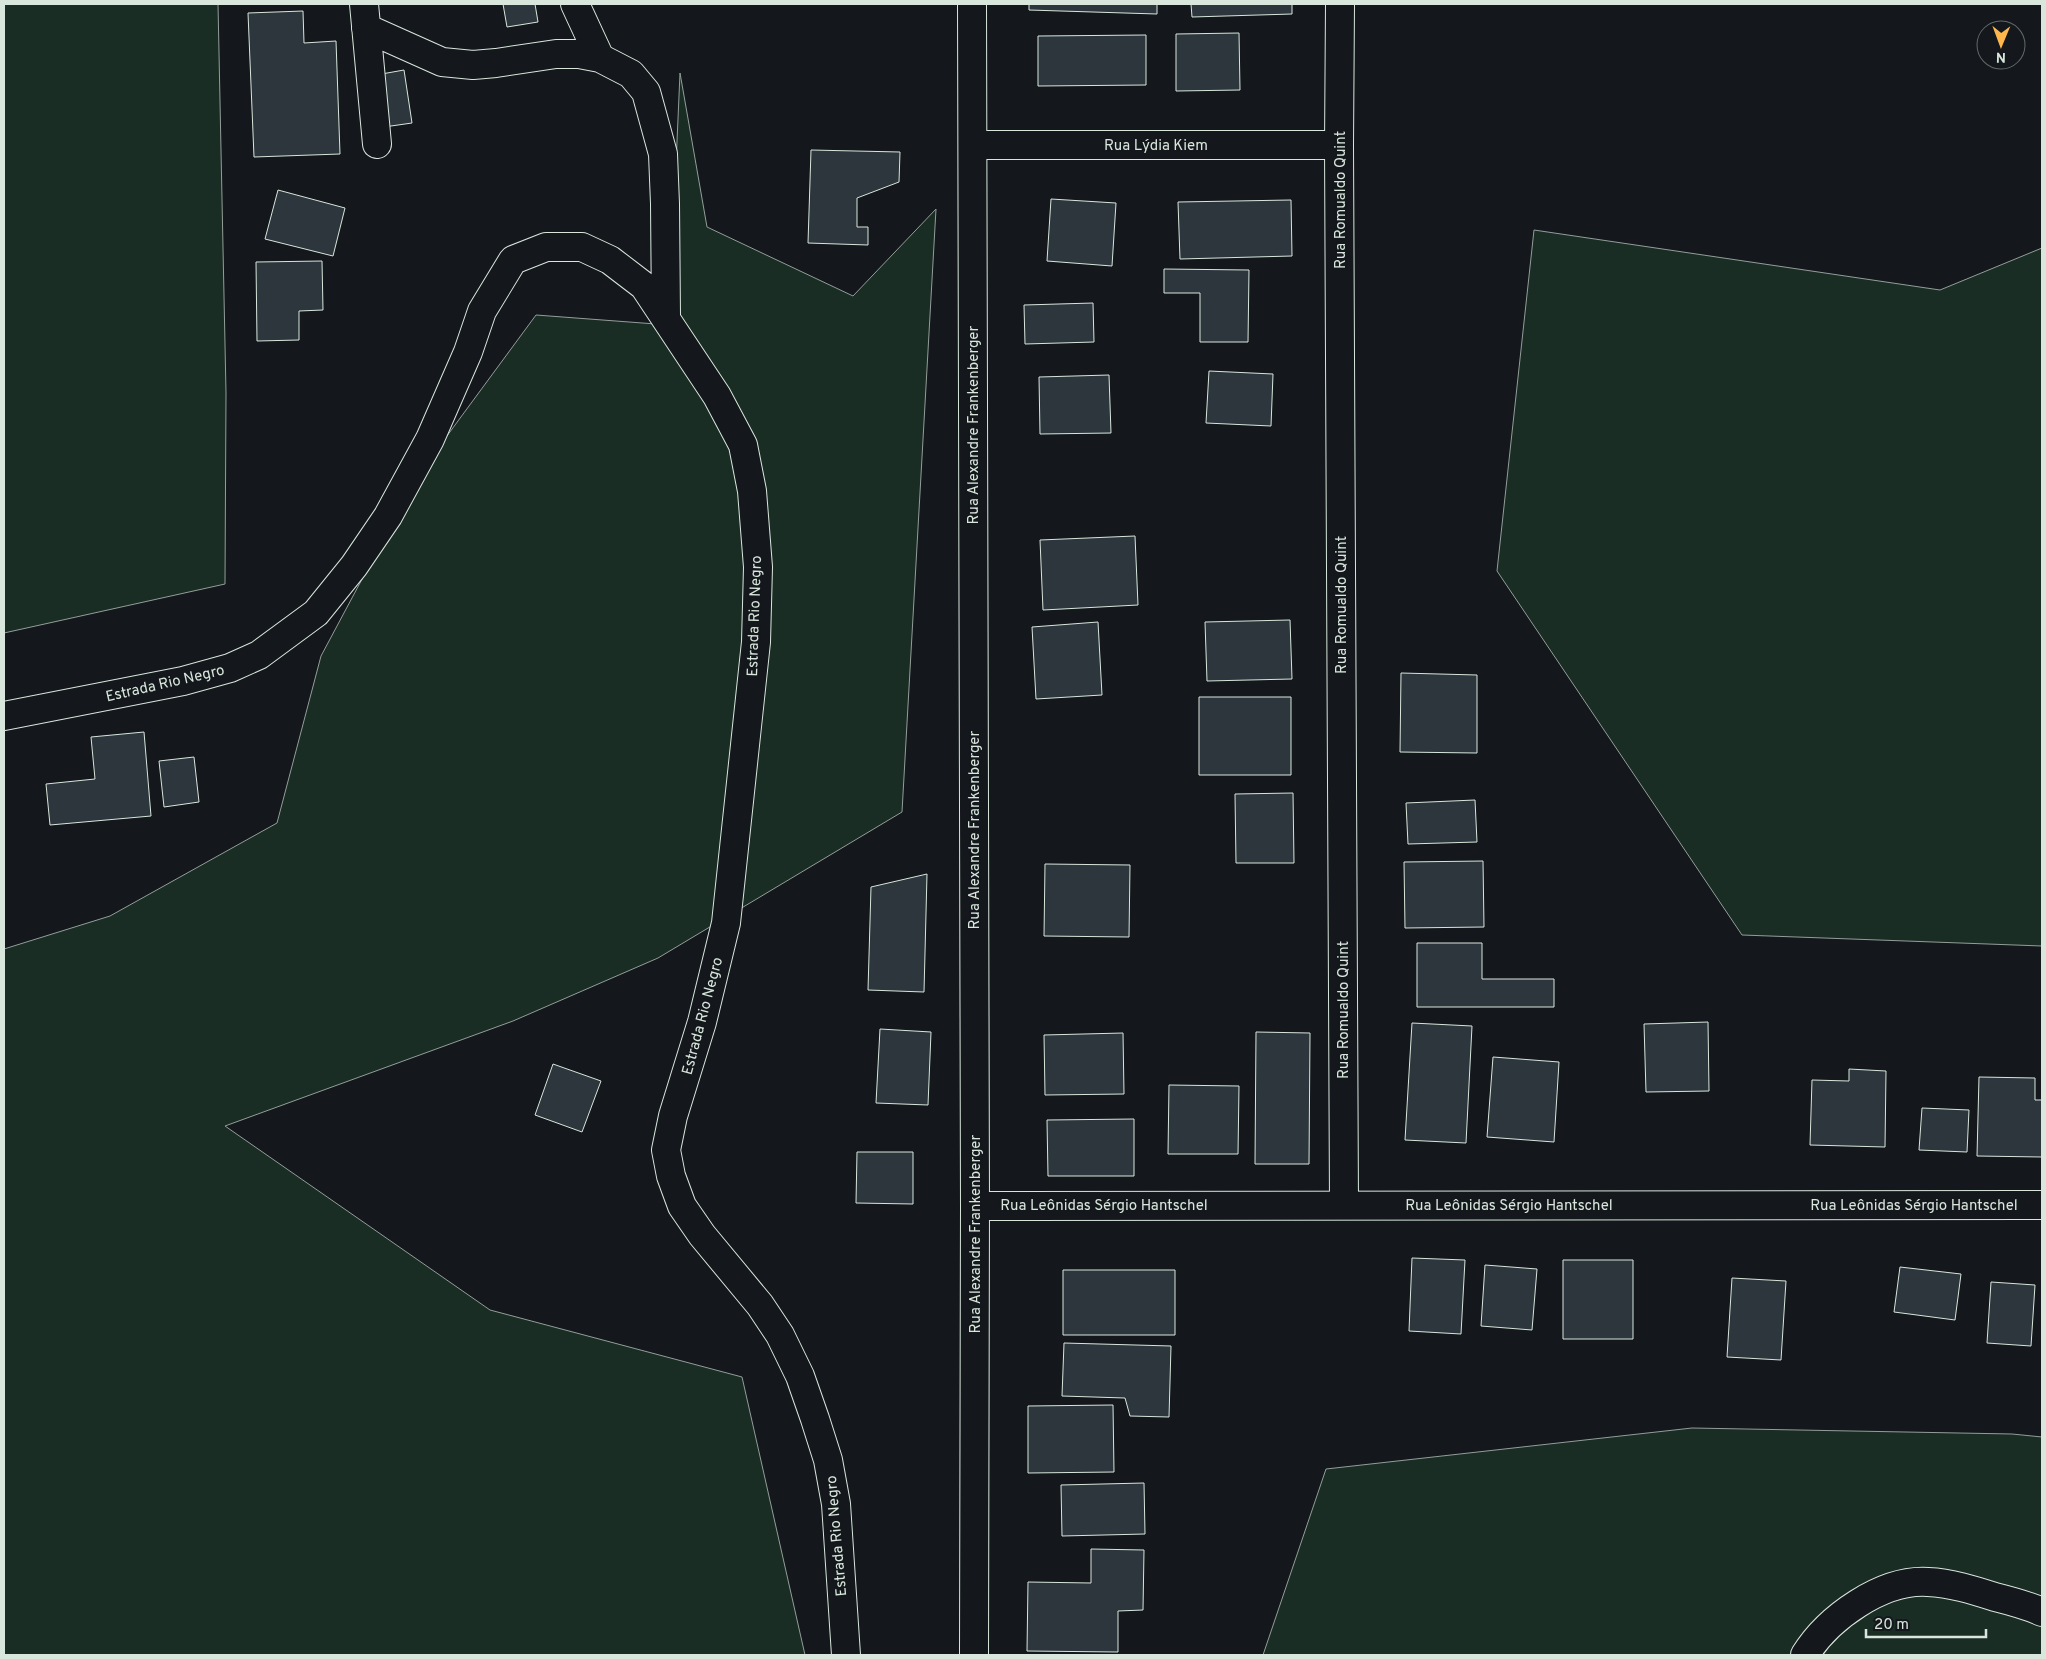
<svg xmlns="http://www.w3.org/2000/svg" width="2046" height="1659" font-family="Overpass,sans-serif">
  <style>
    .green { fill: #1a2d24; stroke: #939e99 }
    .building { fill: #2c363c; stroke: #d8e6dc }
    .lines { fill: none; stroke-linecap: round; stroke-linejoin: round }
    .street-casing { stroke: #d8e6dc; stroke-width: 30 }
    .secondary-casing { stroke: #d8e6dc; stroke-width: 30 }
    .street { stroke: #14181c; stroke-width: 28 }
    .secondary { stroke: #14181c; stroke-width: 28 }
    .labels { text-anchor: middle; stroke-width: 4; stroke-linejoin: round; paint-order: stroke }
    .street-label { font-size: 15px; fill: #d8e6dc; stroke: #14181c }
  </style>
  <rect width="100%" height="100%" fill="#14181c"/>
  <path class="green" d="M4 4H218L226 393 225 584 4 633Z
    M680 73 707 227 853 296 936 209 902 812 658 958 513 1021 225 1126 490 1310 742 1377 805 1655H4V949L110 916 277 823 321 656 416 478 536 315 669 325Z
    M1534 230 1940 290 2042 248V946L1742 935 1497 571Z
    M1692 1428 2012 1434 2042 1437V1655H1263L1326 1469Z"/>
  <path class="building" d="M503 4H535L538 22 507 27Z
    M1029 4H1157V14L1029 10Z
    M1191 4H1292V14L1192 17Z
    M303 11 304 43 336 41 340 154 254 157 248 13Z
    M1239 33 1240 90 1176 91V34Z
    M1146 35V85L1038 86V36Z
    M404 70 412 123 384 127 376 75Z
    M811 150 900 152 899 182 857 198V227H868V245L808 243Z
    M278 190 345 208 333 256 265 239Z
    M1051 199 1116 203 1112 266 1047 261Z
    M1291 200 1292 256 1180 259 1178 202Z
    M322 261 323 310 299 311V340L257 341 256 262Z
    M1164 269 1249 270 1248 342H1200V293H1164Z
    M1093 303 1094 342 1025 344 1024 305Z
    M1209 371 1273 374 1271 426 1206 423Z
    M1109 375 1111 433 1040 434 1039 377Z
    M1135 536 1138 605 1043 610 1040 540Z
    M1290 620 1292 679 1207 681 1205 622Z
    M1098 622 1102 695 1036 699 1032 627Z
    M1401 673 1477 675V753L1400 752Z
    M1199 697H1291V775H1199Z
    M144 732 151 816 50 825 46 784 95 779 91 737Z
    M194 757 199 802 164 807 159 761Z
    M1293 793 1294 863H1236L1235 794Z
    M1475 800 1477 842 1408 844 1406 803Z
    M1483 861 1484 927 1405 928 1404 862Z
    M1045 864 1130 865 1129 937 1044 936Z
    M927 874 924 992 868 990 871 887Z
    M1417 943H1482V979H1554V1007H1417Z
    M1708 1022 1709 1091 1646 1092 1644 1024Z
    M1412 1023 1472 1026 1466 1143 1405 1140Z
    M880 1029 931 1032 928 1105 876 1103Z
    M1256 1032 1310 1033 1309 1164H1255Z
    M1123 1033 1124 1094 1045 1095 1044 1035Z
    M1493 1057 1559 1062 1554 1142 1487 1137Z
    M553 1064 601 1081 582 1132 535 1115Z
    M1849 1069 1886 1071 1885 1147 1810 1145 1812 1080 1849 1081Z
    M1979 1077 2035 1078V1100H2042V1157L1977 1156Z
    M1169 1085 1239 1086 1238 1154H1168Z
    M1922 1108 1969 1110 1967 1152 1919 1150Z
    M1134 1119V1176H1048L1047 1120Z
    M857 1152H913V1204L856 1203Z
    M1412 1258 1465 1260 1461 1334 1409 1331Z
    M1563 1260H1633V1339H1563Z
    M1485 1265 1537 1269 1532 1330 1481 1326Z
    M1900 1267 1961 1274 1955 1320 1894 1312Z
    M1063 1270H1175V1335H1063Z
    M1732 1278 1786 1281 1781 1360 1727 1357Z
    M1991 1282 2035 1285 2031 1346 1987 1343Z
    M1064 1343 1171 1346 1169 1417 1130 1416 1125 1398 1062 1396Z
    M1113 1405 1114 1472 1028 1473V1406Z
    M1144 1483 1145 1534 1062 1536 1061 1485Z
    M1091 1549 1144 1550 1143 1610 1118 1611V1652L1027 1651 1028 1582 1091 1583Z"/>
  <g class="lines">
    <g class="street-casing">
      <path id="street" d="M364 4 377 144
        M575 4 600 58
        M1340 4 1339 145 1344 1205
        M366 28 442 62 473 65 496 63 556 54H579L600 58 631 74 646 92 663 154 665 204 666 316
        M973 145H1339
        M4 716 183 681 230 668 259 655 316 613 354 566 388 516 430 439 468 352 482 311 513 260 546 247H582L610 260 644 286 717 396 743 445 752 491 758 567 756 642 726 923 702 1022 673 1116 666 1150 671 1176 682 1206 702 1235 760 1305 780 1335 800 1376 815 1419 828 1460 836 1504 846 1655
        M975 1206 2042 1205"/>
    </g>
    <g class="secondary-casing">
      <path id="secondary" d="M972 4 975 1206 974 1655
        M1805 1655C1828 1618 1882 1579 1928 1582 1951 1583 1973 1590 1995 1597 2011 1601 2027 1605 2042 1612"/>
    </g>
    <use href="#street" class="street"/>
    <use href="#secondary" class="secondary"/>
  </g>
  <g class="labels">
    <g class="street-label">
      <text x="1156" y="150">Rua Lýdia Kiem</text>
      <text transform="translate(1340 200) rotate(-90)" y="5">Rua Romualdo Quint</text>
      <text transform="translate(973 425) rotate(-90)" y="5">Rua Alexandre Frankenberger</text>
      <text transform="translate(1341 605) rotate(-90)" y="5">Rua Romualdo Quint</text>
      <text transform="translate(754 616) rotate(-88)" y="5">Estrada Rio Negro</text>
      <text transform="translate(165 683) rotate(-13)" y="5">Estrada Rio Negro</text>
      <text transform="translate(974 830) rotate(-90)" y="5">Rua Alexandre Frankenberger</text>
      <text transform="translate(1343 1010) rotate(-90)" y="5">Rua Romualdo Quint</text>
      <text transform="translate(702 1016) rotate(-75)" y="5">Estrada Rio Negro</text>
      <text x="1104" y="1210">Rua Leônidas Sérgio Hantschel</text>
      <text x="1509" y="1210">Rua Leônidas Sérgio Hantschel</text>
      <text x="1914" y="1210">Rua Leônidas Sérgio Hantschel</text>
      <text transform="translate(975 1234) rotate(-90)" y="5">Rua Alexandre Frankenberger</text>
      <text transform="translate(836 1536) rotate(-95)" y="5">Estrada Rio Negro</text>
    </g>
  </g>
  <rect width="2046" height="1659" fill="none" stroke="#d8e6dc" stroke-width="10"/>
  <g transform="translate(2001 45) rotate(181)"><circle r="24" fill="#14181c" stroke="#626a69"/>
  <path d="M0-4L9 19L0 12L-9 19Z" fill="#ffb74d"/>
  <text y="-8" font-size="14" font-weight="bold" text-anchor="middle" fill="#d8e6dc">N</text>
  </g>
  <path d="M1866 1629v8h120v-8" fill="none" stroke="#d8e6dc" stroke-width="2.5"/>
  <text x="1874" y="1629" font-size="15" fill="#d8e6dc" stroke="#14181c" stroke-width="4" paint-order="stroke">20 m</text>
</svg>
